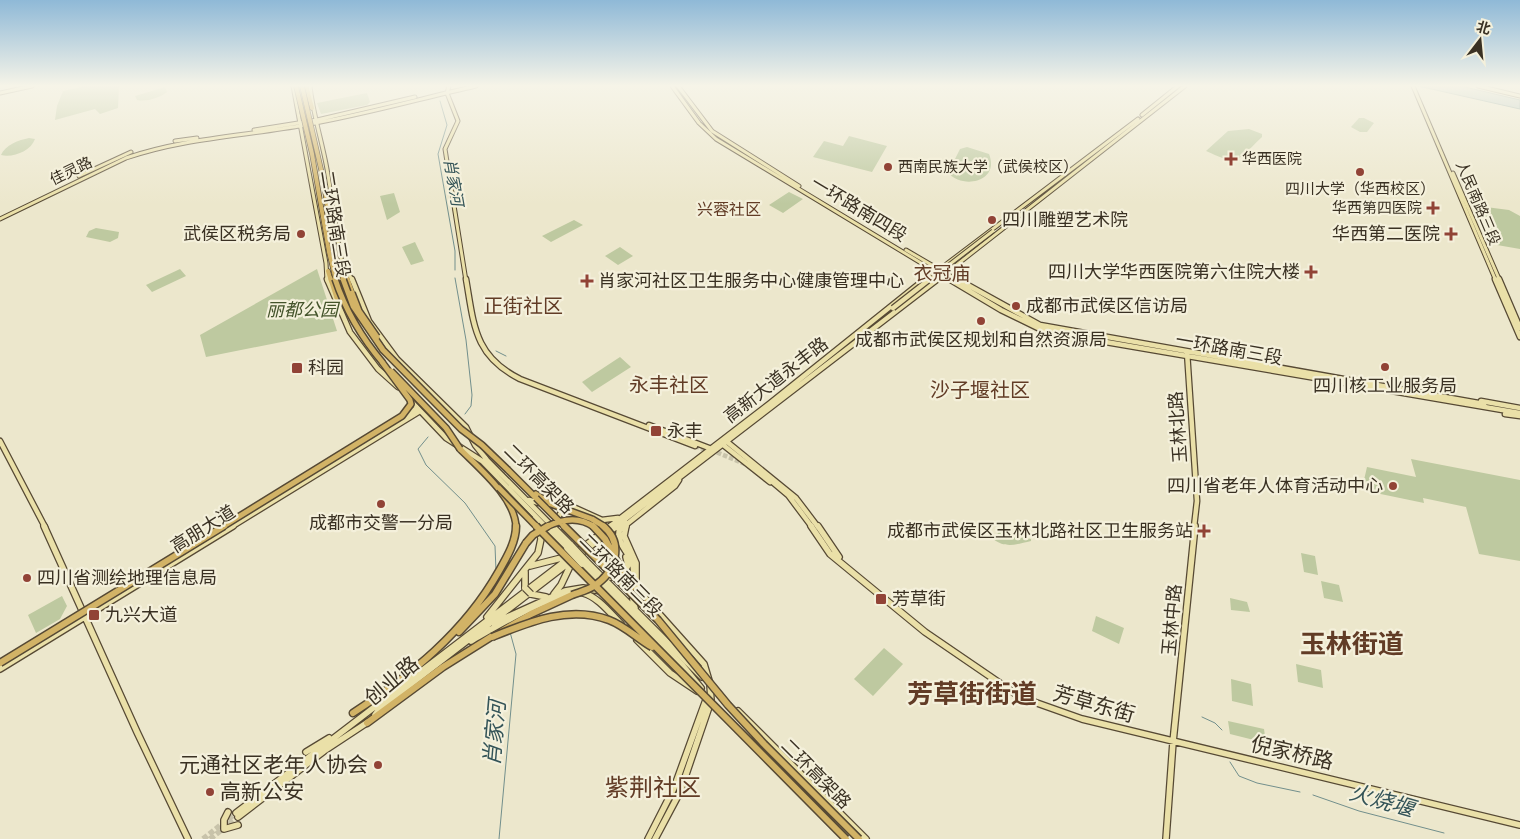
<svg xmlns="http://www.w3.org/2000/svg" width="1520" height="839" font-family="'Source Serif 4','Noto Sans SC',serif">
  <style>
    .green { fill: #bec9a0 }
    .water { fill: #abc1be; stroke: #728f8c }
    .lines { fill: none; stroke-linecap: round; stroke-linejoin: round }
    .stream { stroke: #728f8c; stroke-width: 1 }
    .major-tunnel-far1 { stroke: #c8c3aa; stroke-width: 4.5; stroke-dasharray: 4.5 2; stroke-linecap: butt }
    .major-tunnel { stroke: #c8c3aa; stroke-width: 5.5; stroke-dasharray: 5.5 2.5; stroke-linecap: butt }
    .major-far2-casing { stroke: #564934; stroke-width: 5 }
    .major-far1-casing { stroke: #564934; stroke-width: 7 }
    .major-casing { stroke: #564934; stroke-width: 8 }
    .highway-far2-casing { stroke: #564934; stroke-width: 5.5 }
    .highway-far1-casing { stroke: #564934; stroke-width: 8 }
    .highway-casing { stroke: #564934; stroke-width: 9 }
    .major-far2 { stroke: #eae0a8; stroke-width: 3 }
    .major-far1 { stroke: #eae0a8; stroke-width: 4.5 }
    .major { stroke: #eae0a8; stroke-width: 5.5 }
    .highway-far2 { stroke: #d2b366; stroke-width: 4 }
    .highway-far1 { stroke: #d2b366; stroke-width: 5 }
    .highway { stroke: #d2b366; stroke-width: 6 }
    .major-bridge-far2-casing { stroke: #564934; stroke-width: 5; stroke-linecap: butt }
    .major-bridge-far1-casing { stroke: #564934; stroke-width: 7; stroke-linecap: butt }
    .major-bridge-casing { stroke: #564934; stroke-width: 8; stroke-linecap: butt }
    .highway-bridge-far2-casing { stroke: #564934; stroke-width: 5.5; stroke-linecap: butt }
    .highway-bridge-far1-casing { stroke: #564934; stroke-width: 8; stroke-linecap: butt }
    .highway-bridge-casing { stroke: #564934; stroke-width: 9; stroke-linecap: butt }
    .major-bridge-far2 { stroke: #eae0a8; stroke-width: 3 }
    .major-bridge-far1 { stroke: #eae0a8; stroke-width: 4.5 }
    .major-bridge { stroke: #eae0a8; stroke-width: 5.5 }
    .highway-bridge-far2 { stroke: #d2b366; stroke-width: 4 }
    .highway-bridge-far1 { stroke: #d2b366; stroke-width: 5 }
    .highway-bridge { stroke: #d2b366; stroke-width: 6 }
    .poi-dot { fill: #914336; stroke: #f4f0db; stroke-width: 2 }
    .labels { text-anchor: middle; stroke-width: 4.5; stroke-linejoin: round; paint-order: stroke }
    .far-poi-label { font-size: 15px; fill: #3a3123; stroke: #f4f0db; text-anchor: start }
    .far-street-label { font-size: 15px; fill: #3a3123; stroke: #f4f0db }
    .far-water-label { font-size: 16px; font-style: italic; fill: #345458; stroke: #f4f0db }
    .far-quarter-label { font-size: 16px; fill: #623c26; stroke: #f4f0db }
    .street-label { font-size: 18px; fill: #3a3123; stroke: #f4f0db }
    .poi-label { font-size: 18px; fill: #3a3123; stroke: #f4f0db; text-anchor: start }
    .park-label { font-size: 18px; font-style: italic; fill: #44542b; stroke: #f4f0db }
    .neighbourhood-label { font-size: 19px; fill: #623c26; stroke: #f4f0db }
    .quarter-label { font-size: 20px; fill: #623c26; stroke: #f4f0db }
    .near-street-label { font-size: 21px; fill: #3a3123; stroke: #f4f0db }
    .near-poi-label { font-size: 21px; fill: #3a3123; stroke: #f4f0db; text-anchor: end }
    .near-water-label { font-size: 22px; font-style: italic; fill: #345458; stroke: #f4f0db }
    .near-quarter-label { font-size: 24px; fill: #623c26; stroke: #f4f0db }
    .near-district-label { font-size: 26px; font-weight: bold; fill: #623c26; stroke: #f4f0db }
  </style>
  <rect width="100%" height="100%" fill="#ece7cc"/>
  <path class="green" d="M86 86H119L118 108 100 114 95 109 55 120 57 106 63 91Z
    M165 87 167 92C160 98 146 102 137 100L135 96Z
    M367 93 370 102 367 105 321 114 317 103Z
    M1359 118H1364L1374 123 1367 132H1360L1351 127Z
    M1249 129 1262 134V137C1236 161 1241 167 1206 151L1228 131Z
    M849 136 887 146 872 172 813 157 824 141 843 146Z
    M29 138 35 139C31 151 13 158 1 155 5 145 19 140 29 138Z
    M967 147 989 154C1000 181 964 190 948 173L960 149Z
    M789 192 803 199 783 213 769 205Z
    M394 193 400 212 387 220 380 196Z
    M1478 206 1509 210 1520 216V249L1497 245Z
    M574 220 583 225 551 242 542 236Z
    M96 228 119 232 118 238 110 242 86 237 89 231Z
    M415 242 424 261 411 265 402 247Z
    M620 247 633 256 618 265 605 256Z
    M180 269 186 276 152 292 146 285Z
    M317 269 337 331 206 357 200 335Z
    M620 357 631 367 592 392 582 382Z
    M1411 459 1520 480V561L1479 554 1466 507 1423 498 1424 503 1371 492 1364 480 1367 467 1416 477Z
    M999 532 1031 539V541C1017 544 1006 549 993 539Z
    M1301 553 1315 556 1318 575 1304 572Z
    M1321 581 1339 585 1343 602 1324 598Z
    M62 596 67 606 60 619 36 633 28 615Z
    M1230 598 1247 602 1250 612 1231 610Z
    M1096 616 1124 628 1119 644 1092 631Z
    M884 648 903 664 873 696 854 679Z
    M1296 664 1321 670 1323 688 1298 682Z
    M1231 679 1251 684 1253 706 1232 701Z
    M1228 721 1264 729 1266 743 1230 734Z"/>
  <path class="water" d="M1418 86H1461L1520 100V109Z"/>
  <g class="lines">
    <path class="stream" d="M440 101 447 125 438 154 455 251V270
      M455 278 466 340 472 395 471 406 465 414
      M496 351 506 356
      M428 437 418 449 426 465 465 503 495 546 496 571
      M1202 717 1215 723 1222 730
      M1230 762 1239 776 1257 783 1300 792
      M1313 795 1359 811 1444 833
      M499 839 516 654 510 632"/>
    <path class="major-tunnel-far1" d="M695 446 711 452
      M711 450 745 464"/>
    <path class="major-tunnel" d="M203 839 236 813
      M210 839 238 817"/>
    <g class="major-far2-casing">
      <path id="major-far2" d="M293 86 326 263 327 281
        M310 86C313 114 322 141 327 169 333 203 336 238 344 272L349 273 352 281
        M449 86 447 93 458 121 445 149 466 281
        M672 86 699 123 716 139 936 272
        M678 86 712 131 799 186
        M1413 86 1496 281
        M1478 86 1520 96
        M0 93 32 86
        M1142 115 1178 86
        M254 130 317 120 415 97
        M175 141 197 138
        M1453 173 1500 281
        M79 176 131 152
        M0 219 126 158C184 138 245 136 305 125 363 115 419 99 476 86
        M906 250 959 281
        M943 276 951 281
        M924 281 1138 119
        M936 281 1185 86"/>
    </g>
    <g class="major-far1-casing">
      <path id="major-far1" d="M327 279 350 332 378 369 398 387
        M352 279 369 321 397 359 466 427 475 445 487 460 553 527
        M466 279C474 325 474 356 520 379L695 446
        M949 279 1001 310 1038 328 1094 340 1520 413
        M957 279 1040 325 1484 404
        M1495 279 1520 337
        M1499 279 1520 328
        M1187 352 1197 501 1194 527
        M410 400 446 438 482 461 546 527
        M1481 401 1520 408
        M1505 414 1520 416
        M401 418 417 408
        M649 425 709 448
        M0 441 45 527
        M726 441 796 498 818 527
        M722 444 770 482
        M769 479 788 495 812 527
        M529 500 539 503 571 506 602 520 618 518
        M535 518 540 527
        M556 521 560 514 568 510
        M231 527 420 411
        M609 527 769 404 925 279
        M615 527 938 279
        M621 527 625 520
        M626 527 627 524 675 486 679 480"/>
    </g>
    <g class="major-casing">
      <path id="major" d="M44 526 137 732 188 839
        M545 526 567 548
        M552 526 571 545
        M621 526C613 542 629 550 633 565 636 580 629 593 635 608
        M626 526 624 536 636 563V588L704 664 710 684 711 701 680 792 655 839
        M811 526 830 554 925 632 1020 697 1082 719 1520 825
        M818 526 839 557
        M577 556 617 526
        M586 561 702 677
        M582 564 683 666 701 688
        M530 566 569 556
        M525 572V588
        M604 576C615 579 623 576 628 565L626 557
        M531 594 546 597
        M554 594 561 585 572 562
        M487 617 538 553 541 539 539 526
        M494 623 565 591 583 588 601 591
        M637 640 670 673 697 691
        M471 641C492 629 561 587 583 593 598 597 610 613 621 624
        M0 669 233 526
        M738 711 866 839
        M375 715 381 707 571 561
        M306 752 329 738
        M228 812 224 820V829L238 825
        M236 813 611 526
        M238 817 324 751 368 722
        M648 839 674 788 707 697
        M1166 839 1173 742 1195 526"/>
    </g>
    <g class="highway-far2-casing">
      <path id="highway-far2" d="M306 86 312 108
        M328 271 331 281
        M344 272 347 281"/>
    </g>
    <g class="highway-far1-casing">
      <path id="highway-far1" d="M331 279 337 298
        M347 279 352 293
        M460 449C480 469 515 498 516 527
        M508 470 536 498
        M536 494 551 504"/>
    </g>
    <g class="highway-casing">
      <path id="highway" d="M639 596 649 607
        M502 631 531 614 572 595
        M459 632 495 594 526 543
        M353 713C411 675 464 633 499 571 507 557 516 542 516 526
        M367 723 443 667 494 635"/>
    </g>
    <use href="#major-far2" class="major-far2"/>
    <use href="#major-far1" class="major-far1"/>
    <use href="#major" class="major"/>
    <use href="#highway-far2" class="highway-far2"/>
    <use href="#highway-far1" class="highway-far1"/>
    <use href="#highway" class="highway"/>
    <g class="major-bridge-far2-casing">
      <path id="major-bridge-far2" d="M928 281 993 231"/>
    </g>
    <g class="major-bridge-far1-casing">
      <path id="major-bridge-far1" d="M893 308 930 279"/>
    </g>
    <g class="major-bridge-casing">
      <path id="major-bridge" d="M571 545 586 561
        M567 548 582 564
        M525 588 531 594"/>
    </g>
    <g class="highway-bridge-far2-casing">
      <path id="highway-bridge-far2" d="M296 86 312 154 329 252 336 281
        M302 86 323 178 335 256 344 281"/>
    </g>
    <g class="highway-bridge-far1-casing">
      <path id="highway-bridge-far1" d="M335 279C346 312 361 337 383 363
        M343 279 353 306 383 350 461 429 482 445 508 470
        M352 293 359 311 377 337
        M391 371 446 428 460 449
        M499 488 537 527
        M536 498 565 527
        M551 504 592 519 605 527
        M222 527 402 416 411 404 410 400 382 362
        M546 527C562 519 579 516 594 527"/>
    </g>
    <g class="highway-bridge-casing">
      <path id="highway-bridge" d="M536 526 846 839
        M564 526 658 620 728 705 764 744 859 839
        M593 526 605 539 631 588
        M526 543 533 535 548 526
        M572 595C580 592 588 590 594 586 616 572 624 543 603 526
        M492 637C529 622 569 605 609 620 625 626 638 639 652 647
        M0 663 224 526"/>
    </g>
    <use href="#major-bridge-far2" class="major-bridge-far2"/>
    <use href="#major-bridge-far1" class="major-bridge-far1"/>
    <use href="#major-bridge" class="major-bridge"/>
    <use href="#highway-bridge-far2" class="highway-bridge-far2"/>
    <use href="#highway-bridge-far1" class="highway-bridge-far1"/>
    <use href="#highway-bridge" class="highway-bridge"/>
  </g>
  <linearGradient id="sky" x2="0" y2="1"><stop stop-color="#8fb9d7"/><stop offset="0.42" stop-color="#f6f4e8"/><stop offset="1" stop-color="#f6f4e8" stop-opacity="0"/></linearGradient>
  <rect width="1520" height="204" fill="url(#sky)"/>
  <g class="poi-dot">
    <path d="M1228.5 151.5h5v5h5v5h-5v5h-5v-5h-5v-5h5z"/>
    <circle cx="888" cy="167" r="5"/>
    <circle cx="1360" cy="172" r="5"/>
    <path d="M1430.5 200.5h5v5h5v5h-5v5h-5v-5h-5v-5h5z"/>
    <circle cx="992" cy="220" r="5"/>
    <circle cx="301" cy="234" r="5"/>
    <path d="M1448.5 226.5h5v5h5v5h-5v5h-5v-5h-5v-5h5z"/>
    <path d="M1308.5 264.5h5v5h5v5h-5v5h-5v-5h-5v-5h5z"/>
    <path d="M584.5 273.5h5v5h5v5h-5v5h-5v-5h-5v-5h5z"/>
    <circle cx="1016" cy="306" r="5"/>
    <circle cx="981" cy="321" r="5"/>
    <circle cx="1385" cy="367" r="5"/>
    <rect x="291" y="362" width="12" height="12" rx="2.5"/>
    <rect x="650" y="425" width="12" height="12" rx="2.5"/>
    <circle cx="1393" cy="486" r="5"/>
    <circle cx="381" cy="504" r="5"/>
    <path d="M1201.5 523.5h5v5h5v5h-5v5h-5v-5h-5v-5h5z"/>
    <circle cx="27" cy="578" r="5"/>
    <rect x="875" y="593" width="12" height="12" rx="2.5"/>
    <rect x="88" y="609" width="12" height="12" rx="2.5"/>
    <circle cx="378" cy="765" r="5"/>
    <circle cx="210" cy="792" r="5"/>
  </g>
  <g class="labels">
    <g class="far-poi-label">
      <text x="1242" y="164">华西医院</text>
      <text x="898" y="172">西南民族大学（武侯校区）</text>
      <text x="1360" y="194" text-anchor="middle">四川大学（华西校区）</text>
      <text x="1422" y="213" text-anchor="end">华西第四医院</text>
    </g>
    <g class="far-street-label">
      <text transform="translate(71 171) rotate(-26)" y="5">佳灵路</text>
      <text transform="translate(1478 203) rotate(67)" y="5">人民南路三段</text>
    </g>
    <g class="far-water-label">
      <text transform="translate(454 182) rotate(80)" y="6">肖家河</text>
    </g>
    <g class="far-quarter-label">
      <text x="729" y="215">兴蓉社区</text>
    </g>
    <g class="street-label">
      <text transform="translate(859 209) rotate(31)" y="6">一环路南四段</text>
      <text transform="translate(335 224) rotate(81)" y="6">二环路南三段</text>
      <text transform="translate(1229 349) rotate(10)" y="6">一环路南三段</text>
      <text transform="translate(776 380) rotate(-38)" y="6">高新大道永丰路</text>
      <text transform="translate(1178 427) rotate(-94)" y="6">玉林北路</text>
      <text transform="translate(539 479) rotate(45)" y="6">二环高架路</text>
      <text transform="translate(203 529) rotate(-32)" y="6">高朋大道</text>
      <text transform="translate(621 575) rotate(45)" y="6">二环路南三段</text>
      <text transform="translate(1172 620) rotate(-85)" y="6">玉林中路</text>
      <text transform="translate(816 774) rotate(45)" y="6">二环高架路</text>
    </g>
    <g class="poi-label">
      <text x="1002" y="226">四川雕塑艺术院</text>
      <text x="291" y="240" text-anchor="end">武侯区税务局</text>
      <text x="1440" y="240" text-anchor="end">华西第二医院</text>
      <text x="1300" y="278" text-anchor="end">四川大学华西医院第六住院大楼</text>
      <text x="598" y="287">肖家河社区卫生服务中心健康管理中心</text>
      <text x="1026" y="312">成都市武侯区信访局</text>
      <text x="981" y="346" text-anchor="middle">成都市武侯区规划和自然资源局</text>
      <text x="308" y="374">科园</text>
      <text x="1385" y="392" text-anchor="middle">四川核工业服务局</text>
      <text x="667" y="437">永丰</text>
      <text x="1383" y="492" text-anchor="end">四川省老年人体育活动中心</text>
      <text x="381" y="529" text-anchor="middle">成都市交警一分局</text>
      <text x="1193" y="537" text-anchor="end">成都市武侯区玉林北路社区卫生服务站</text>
      <text x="37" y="584">四川省测绘地理信息局</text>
      <text x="892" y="605">芳草街</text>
      <text x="105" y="621">九兴大道</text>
    </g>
    <g class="park-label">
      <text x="302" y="316">丽都公园</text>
    </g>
    <g class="neighbourhood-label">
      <text x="942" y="280">衣冠庙</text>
    </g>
    <g class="quarter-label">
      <text x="523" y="313">正街社区</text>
      <text x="669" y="392">永丰社区</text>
      <text x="980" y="397">沙子堰社区</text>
    </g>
    <g class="near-street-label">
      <text transform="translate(392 681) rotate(-40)" y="7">创业路</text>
      <text transform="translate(1094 704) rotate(16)" y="7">芳草东街</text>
      <text transform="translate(1292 753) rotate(13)" y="7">倪家桥路</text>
    </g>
    <g class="near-poi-label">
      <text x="368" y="772">元通社区老年人协会</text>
      <text x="220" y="799" text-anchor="start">高新公安</text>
    </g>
    <g class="near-water-label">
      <text transform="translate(494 733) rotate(-85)" y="8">肖家河</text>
      <text transform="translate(1382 800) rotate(16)" y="8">火烧堰</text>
    </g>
    <g class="near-quarter-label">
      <text x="653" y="796">紫荆社区</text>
    </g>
    <g class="near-district-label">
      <text x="1352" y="653">玉林街道</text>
      <text x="972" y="703">芳草街街道</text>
    </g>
  </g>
  <g transform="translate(1480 40) rotate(16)" stroke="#f4f0db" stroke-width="4" paint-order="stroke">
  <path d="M0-4L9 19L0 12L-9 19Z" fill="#3a3123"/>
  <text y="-8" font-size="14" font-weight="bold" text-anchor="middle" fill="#3a3123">北</text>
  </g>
</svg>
